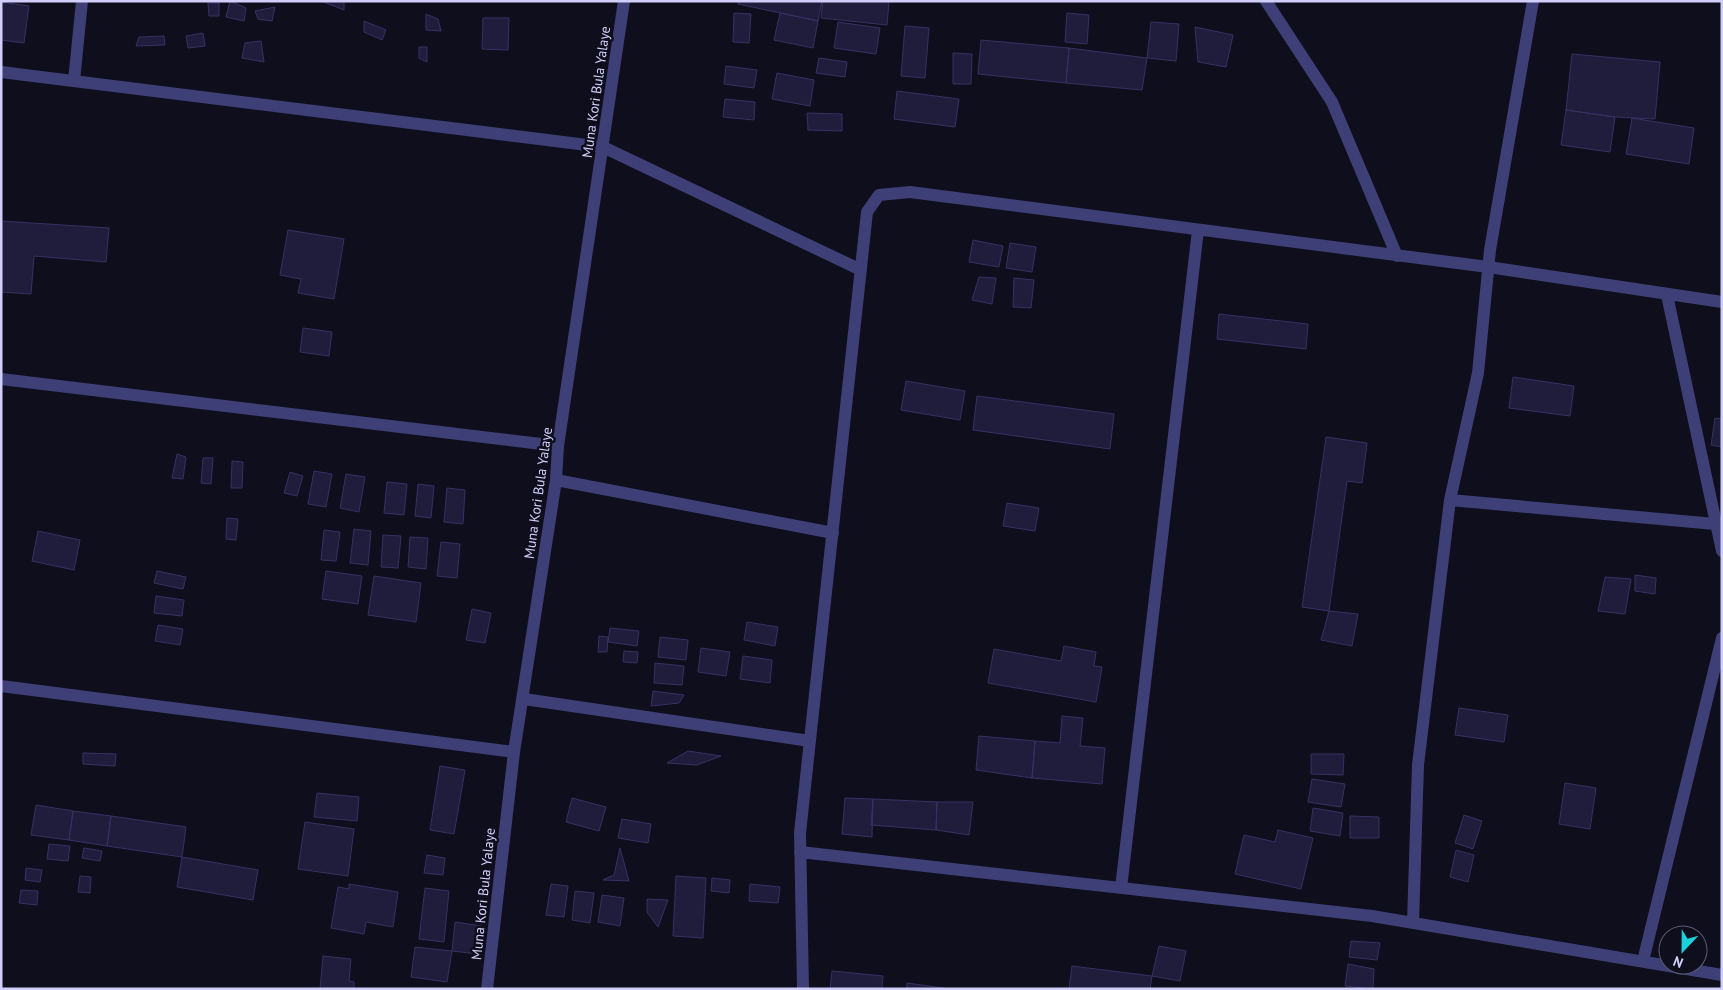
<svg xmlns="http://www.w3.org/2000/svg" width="1723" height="990" font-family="'PT Sans',sans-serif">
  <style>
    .building { fill: #201c3b; stroke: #383064 }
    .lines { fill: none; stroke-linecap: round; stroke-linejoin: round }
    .street { stroke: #3e3f76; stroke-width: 12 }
    .labels { text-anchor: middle; stroke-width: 5; stroke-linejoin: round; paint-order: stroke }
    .street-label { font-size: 14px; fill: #d1cef9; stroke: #0f0e1c }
  </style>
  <rect width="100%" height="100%" fill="#0f0e1c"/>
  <path class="building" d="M230 1 246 8 244 21 226 17Z
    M321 1H344V10Z
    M739 1H822L818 21 738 4Z
    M823 1H889L887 25 821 18Z
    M1 2 29 6 24 43 1 40Z
    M208 3H219V16H209Z
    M275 7 272 21 258 19 255 11Z
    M734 13 751 14 749 43 733 42Z
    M780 13 818 21 813 48 774 40Z
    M1067 13 1089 15 1087 44 1065 42Z
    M426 14 438 19 441 31 426 30Z
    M483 18H509L508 50 482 49Z
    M364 21 386 30 382 40 364 32Z
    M838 22 880 28 876 54 834 48Z
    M1151 22 1179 24 1176 61 1147 58Z
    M905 26 929 28 925 78 901 76Z
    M1195 27 1233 35 1226 67 1198 62Z
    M203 33 205 46 188 48 186 36Z
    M164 36 165 45 136 46 139 37Z
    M981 40 1069 48 1066 83 978 74Z
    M261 41 264 62 242 58 245 43Z
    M419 47H427V62L419 58Z
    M1069 48 1147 58 1142 90 1066 83Z
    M953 53 972 54 971 84H953Z
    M1572 54 1660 62 1655 119 1615 117 1566 110Z
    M819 58 847 62 845 77 816 73Z
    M726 66 757 70 754 88 724 84Z
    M777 73 814 80 810 106 772 99Z
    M897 91 959 99 955 127 894 119Z
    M725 99 755 102 754 120 723 117Z
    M1566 110 1615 117 1610 152 1561 145Z
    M807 113 842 114V131L808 130Z
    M1632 118 1694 128 1689 164 1626 154Z
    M1 221 109 228 106 262 34 256 31 294 1 292Z
    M288 230 344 239 334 299 298 293 301 279 280 275Z
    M973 240 1003 246 999 267 969 262Z
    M1010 243 1036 247 1032 272 1006 268Z
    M979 277 996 278 992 304 972 300Z
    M1014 278 1034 280 1031 308 1013 307Z
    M1219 314 1308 324 1306 349 1217 339Z
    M303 328 332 332 329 356 300 352Z
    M1513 377 1574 386 1570 416 1509 408Z
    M906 381 965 391 960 420 901 410Z
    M977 396 1114 414 1110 449 973 430Z
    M1715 418 1722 419V447L1711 445Z
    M1326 437 1367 443 1362 483 1347 481 1329 611 1302 607Z
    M177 454 186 457 183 479 172 478Z
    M203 458H213L211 484 201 483Z
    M232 461 243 462 242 488H231Z
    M314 471 332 474 326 507 308 504Z
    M290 472 303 476 297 496 284 493Z
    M346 474 365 477 359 512 340 508Z
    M387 482 407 484 404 515 384 513Z
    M418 484 434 486 431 518 415 516Z
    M447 488 465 490 463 524 444 522Z
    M1007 503 1039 508 1035 531 1003 526Z
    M227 518 238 519 236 540 226 539Z
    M354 529 371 531 368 565 350 563Z
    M324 530 340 532 336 561 321 560Z
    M38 531 80 540 74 570 32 561Z
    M383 535 401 536 398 568 381 567Z
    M410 537 428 538 426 569 408 567Z
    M441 542 460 544 457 578 437 576Z
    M157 571 186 577 183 589 154 583Z
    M326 571 362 576 358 604 322 599Z
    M1635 575 1656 578 1655 594 1635 591Z
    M374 576 421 583 416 622 368 615Z
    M1605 577 1631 579 1625 614 1598 611Z
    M156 596 184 600 182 616 154 613Z
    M472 609 491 613 485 643 466 640Z
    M1329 611 1358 614 1352 646 1321 640Z
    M747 622 778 627 775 646 744 640Z
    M158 625 183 629 180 645 155 641Z
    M610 628 639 631 637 646 608 642Z
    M599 636 608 637 607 652H598Z
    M660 637 688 640 686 660 658 657Z
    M1064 646 1096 652 1094 666 1102 667 1096 702 988 683 994 649 1061 661Z
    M701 648 730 652 726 676 698 672Z
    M624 651 638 652 637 663 623 662Z
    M743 656 772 660 770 683 740 679Z
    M655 663 684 666 682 685 654 683Z
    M653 691 684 695 679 703 651 706Z
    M1459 708 1508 715 1504 742 1455 735Z
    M1062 716 1083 718 1080 746 1105 748 1102 784 1032 778 1035 741 1060 743Z
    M979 736 1035 741 1032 778 976 770Z
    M688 751 721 756 697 765 667 763Z
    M83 753 116 754 115 766 83 764Z
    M1311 754H1344L1343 775 1311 774Z
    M440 766 465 770 454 834 430 830Z
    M1312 779 1345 784 1341 807 1308 802Z
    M1565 783 1596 788 1590 829 1559 824Z
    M317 793 359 797 357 821 314 817Z
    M572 798 606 807 599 831 566 822Z
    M845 798 873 799 872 837 842 834Z
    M873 799 937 802 936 830 871 825Z
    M937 802H973L969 835 936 830Z
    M36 805 73 811 69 840 31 835Z
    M1313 808 1343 813 1340 836 1310 831Z
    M73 811 111 816 107 846 69 840Z
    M1464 815 1482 821 1473 849 1455 843Z
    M111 816 186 827 182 857 107 846Z
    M1350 816 1379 817V838H1350Z
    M622 819 651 824 648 843 618 838Z
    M305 822 354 829 348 876 298 869Z
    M1278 830 1313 838 1301 889 1235 874 1244 835 1275 842Z
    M49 844 70 846 68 861 47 859Z
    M84 848 102 851 100 861 82 858Z
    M620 848 629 881 603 880 614 875Z
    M1456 850 1474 855 1468 882 1450 877Z
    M427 855 445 858 443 875 424 873Z
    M182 857 258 870 253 900 177 887Z
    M26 868 42 870 40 882 25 880Z
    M80 876 91 877 90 893 78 892Z
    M676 876 706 878 703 938 673 936Z
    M712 878 730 880 729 893 711 891Z
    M349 884 398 892 393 927 366 922 364 934 331 928 338 887 349 889Z
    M551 884 568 886 564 917 546 915Z
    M750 884 780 887 778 903 749 901Z
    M425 888 449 891 444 942 419 939Z
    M21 890 38 891 37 905 19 903Z
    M575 891 594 893 590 923 572 920Z
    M602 895 624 898 620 926 598 922Z
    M647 899 668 900 658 927 647 912Z
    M455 922 482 926 478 954 452 951Z
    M1351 941 1380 943 1377 960 1349 957Z
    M1159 946 1186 951 1180 981 1152 976Z
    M415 947 452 951 447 982 411 977Z
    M323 956 351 959 349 981 354 982V989H320Z
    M1348 964 1374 969 1373 989 1345 986Z
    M1072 966 1152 976 1150 989H1069Z
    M832 971 883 976 882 989H830Z
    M907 983 950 989H907Z"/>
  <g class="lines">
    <path class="street" d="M1266 1 1332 102 1397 256
      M1 72 603 147 861 270
      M74 81 82 1
      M1667 295 1722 551
      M1 379 558 446
      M556 480 833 533
      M1450 500 1715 524
      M1 686 514 752
      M524 699 810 741
      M800 852 1372 916 1722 975
      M1121 888 1198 230
      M1413 923 1418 765 1450 500 1478 373 1490 250 1533 1
      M1643 961 1722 638
      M487 989 514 752 556 480 558 446 624 1
      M803 989 800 833 867 212 879 195 910 192 1488 267 1722 302"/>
  </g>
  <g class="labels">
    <g class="street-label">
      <text transform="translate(596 92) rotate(-82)" y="5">Muna Kori Bula Yalaye</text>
      <text transform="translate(538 493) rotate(-82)" y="5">Muna Kori Bula Yalaye</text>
      <text transform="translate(483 894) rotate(-84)" y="5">Muna Kori Bula Yalaye</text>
    </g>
  </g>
  <rect width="1723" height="990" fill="none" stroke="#d1cef9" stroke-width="5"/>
  <g transform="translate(1683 950) rotate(202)"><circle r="24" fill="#0f0e1c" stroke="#5d5b74"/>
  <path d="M0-4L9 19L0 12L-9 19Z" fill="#19d2db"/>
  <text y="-8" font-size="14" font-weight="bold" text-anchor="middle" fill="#d1cef9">N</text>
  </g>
</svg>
